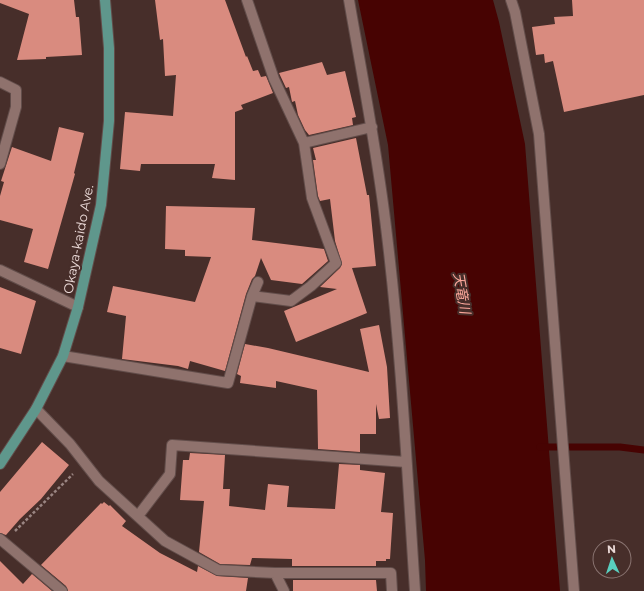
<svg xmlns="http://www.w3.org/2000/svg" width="644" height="591" font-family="Montserrat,'Noto Sans JP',sans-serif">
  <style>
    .water { fill: #470302 }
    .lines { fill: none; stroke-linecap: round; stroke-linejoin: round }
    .stream { stroke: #470302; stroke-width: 7 }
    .building { fill: #d98b7f }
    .minor-casing { stroke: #624d4a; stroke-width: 12 }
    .major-casing { stroke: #624d4a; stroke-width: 12 }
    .path { stroke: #9a8582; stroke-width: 2.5; stroke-dasharray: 3 2; stroke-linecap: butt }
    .minor { stroke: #8f726d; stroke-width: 10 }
    .major { stroke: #5f978c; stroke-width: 10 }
    .labels { text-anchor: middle; stroke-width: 4; stroke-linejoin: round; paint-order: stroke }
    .street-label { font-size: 13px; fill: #ebdad8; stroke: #472e2a }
    .water-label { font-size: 14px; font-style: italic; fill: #fba69a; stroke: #472e2a }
  </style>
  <rect width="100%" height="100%" fill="#472e2a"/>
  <path class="water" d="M358 0H493L499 22 525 144 560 591H426L425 560 388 145Z"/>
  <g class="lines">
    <path class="stream" d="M540 447H620L644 450"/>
  </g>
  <path class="building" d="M0 0H74L76 17H79L82 55 46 57V59L17 60 29 14 0 3Z
    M155 0H225L246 57 247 56 253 71 258 70 261 77 266 76 273 93 241 105 243 109 235 112V180L212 178 215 164H141L140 171 120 169 125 112 173 116 176 75 165 76 163 39 160 40Z
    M572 0H644V95L564 112 553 61 545 63 544 54 536 55 532 27 555 24 554 17 573 16Z
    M322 62 327 75 345 71 356 117 352 118 353 125 309 135 305 130 298 115 295 101 292 102 289 87 286 88 279 73Z
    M59 127 84 133 74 173 75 174 48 269 24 262 33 229 0 220V196L4 182 1 181 12 147 51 161Z
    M356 138 367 195H369L376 266 352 268 367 313 296 342 284 311 337 289 320 287 340 268 342 264 335 241 330 199 320 201 318 196 313 160H316L313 148Z
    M166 206 255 208 252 240 324 249 328 261 302 284 271 280 261 258 255 276 252 279 246 294 225 371 190 361 188 369 178 366 122 359 126 316 107 312 113 286 195 302 211 257 185 256V250L165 249Z
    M0 287 36 301 21 354 0 348Z
    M379 325 387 367 390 418 379 419 376 404V434H360V452L318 449 317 390 276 381V388L240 383 241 376 237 374 245 344 268 348 369 372 360 329Z
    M42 442 69 465 41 499 20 519 6 535 0 533V492Z
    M190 453 225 455 223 489H230L229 506 265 510 268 484 289 486 287 507 335 509 339 464 360 465V470L385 473 381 512 393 513 390 559H386V561H376V566H292V559L252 558 250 565 220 564 199 552 204 501 180 500 183 460H189Z
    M104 502 109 506 110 505 126 521 122 526 160 553 197 572 198 566 217 576 248 578 246 591H68L66 586 41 565 101 503 102 504Z
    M0 561 23 584 32 574 52 591H0Z
    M293 580H376L377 591H293Z"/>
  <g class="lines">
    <g class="minor-casing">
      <path id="minor" d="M247 0 274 79 304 143 372 127
        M349 0C362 75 377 151 386 227 401 348 407 469 415 591
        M511 0 515 12 539 134 574 591
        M0 82 16 90V107L0 164
        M0 270 78 307
        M252 296 291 301 311 286 336 263 312 198 304 143
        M63 356 228 383 252 296 258 282
        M36 409 70 444 99 481 165 541 218 570 275 573H391L392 591
        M138 516 170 474 172 445 406 462
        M0 539 62 591
        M275 573 284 591"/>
    </g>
    <g class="major-casing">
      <path id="major" d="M0 464 36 409 63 356 78 307 101 205 109 121V48L105 0"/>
    </g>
    <path class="path" d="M15 531 73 474"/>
    <use href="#minor" class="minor"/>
    <use href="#major" class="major"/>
  </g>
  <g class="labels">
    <g class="street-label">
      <text transform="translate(78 239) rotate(-79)" y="5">Okaya-kaido Ave.</text>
    </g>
    <g class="water-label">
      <text transform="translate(462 293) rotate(80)" y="5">天竜川</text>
    </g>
  </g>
  <g transform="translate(612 559) rotate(357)"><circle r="19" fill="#472e2a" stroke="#897370"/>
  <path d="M0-3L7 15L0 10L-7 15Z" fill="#59cebe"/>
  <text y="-6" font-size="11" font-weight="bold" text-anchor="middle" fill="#ebdad8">N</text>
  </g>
</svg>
